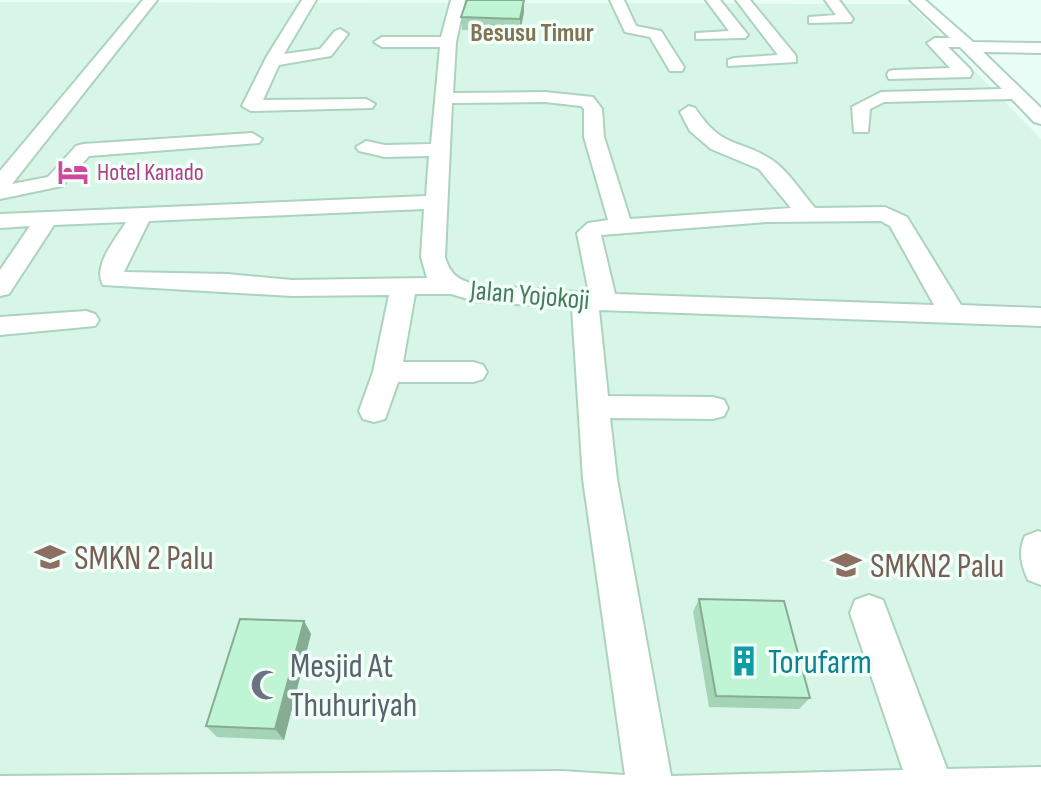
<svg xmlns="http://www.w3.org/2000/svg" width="1041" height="802" font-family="'Sofia Sans Condensed',sans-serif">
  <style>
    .residential { fill: #d7f6e8 }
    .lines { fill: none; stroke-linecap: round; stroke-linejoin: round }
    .minor-casing { stroke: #add2bd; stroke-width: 4 }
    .minor { fill: #fff; fill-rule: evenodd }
    .wall { fill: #a4d3b6 }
    .shaded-wall { fill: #86ac94 }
    .building { fill: #bff5d4; stroke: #86ac94; stroke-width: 2 }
    .labels { text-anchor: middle; stroke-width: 7; stroke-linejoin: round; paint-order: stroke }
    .far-hotel-label { font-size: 24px; fill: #b23c85; stroke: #f1fff9; text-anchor: start }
    .far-quarter-label { font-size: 26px; font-weight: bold; fill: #827355; stroke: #f1fff9 }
    .street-label { font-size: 28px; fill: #4a7b5b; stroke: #f1fff9 }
    .near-education-label { font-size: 34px; fill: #785e54; stroke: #f1fff9; text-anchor: start }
    .near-culture-label { font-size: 34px; fill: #0d838f; stroke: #f1fff9; text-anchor: start }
    .near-worship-label { font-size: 34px; fill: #5b616d; stroke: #f1fff9; text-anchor: start }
  </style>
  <rect width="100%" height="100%" fill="#e9fef6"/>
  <path class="residential" d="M0 2 910 4 1041 139V802H0Z"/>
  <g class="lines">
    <g class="minor-casing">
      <path id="minor" d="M143 0H157L12 184 48 177 76 146 83 144 252 133 262 139 259 143 89 156 62 186 0 199V171Z
        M302 0H316L284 54 320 49 335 31 340 29 348 34 331 56 279 65 263 100 366 99 375 104 372 108 251 111 242 106 267 56Z
        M451 0H465L456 42 453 93 545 92 593 97 602 109 604 137 630 219 791 208 759 169 711 149 690 131 680 112 689 106 695 108C724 151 737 137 772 160 788 171 802 193 815 208L885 207 907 217 961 305 1041 308V326L599 310 608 396 713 397 724 400 728 408 724 416 713 419 610 418 617 479 671 776 903 770 850 613 855 600 869 595 883 600 947 769 1041 767V802H0V776L562 771 625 775 583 479 572 308 475 301 451 294H415L403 362H473L483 365 487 372 483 379 473 382H398L385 419 374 422 363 419 359 411 373 372 389 295 292 296 103 285C92 266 116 239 126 222L54 225 9 294 0 296V270L30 226 0 228V214L426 196 429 156 385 157 359 151 356 147 366 141 385 145 431 144 440 47H382L374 42 382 37H441ZM545 102 581 106 584 109V137L608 220 588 223 577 233 589 293 476 285C459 280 450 275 445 257L452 103ZM424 209 421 257 427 278 292 280 227 274 124 272 149 221ZM881 221 890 226 934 305 615 294 601 235 766 222Z
        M610 0H624L636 26 661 31 684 67 682 71H670L650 37 625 32Z
        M706 0H720L748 35 745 38 696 39V33L729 31Z
        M736 0H750L796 56V62L728 66V60L734 58 778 55Z
        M825 0H839L853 19 851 22 809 23V17L836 15Z
        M910 0H925L973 42 1041 43V53L983 52 1041 108V124L1034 122 1012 99 884 102 870 109 868 132H854L852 107 881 92 1002 89 960 47H948L970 69 972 73 970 77 889 79 887 75 889 71 895 70 950 68 927 43 935 38H950Z
        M86 311 95 314 99 320 95 326 0 335V317Z
        M1038 531 1041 532V585L1028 580C1021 564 1018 551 1025 536Z"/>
    </g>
    <use href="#minor" class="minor"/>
  </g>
  <path class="wall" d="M524 0V12L520 32 462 30 461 17Z
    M699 599 810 698 799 709 709 707 693 612Z
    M304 621 311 634 284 740 217 737 206 726Z"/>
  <path class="shaded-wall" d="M524 0V12L520 32V19Z
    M304 621 311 634 284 740 275 729Z"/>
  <path class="building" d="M467 0H524L520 19 461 17Z
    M699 599 784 601 810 698 716 696Z
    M240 619 304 621 275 729 206 726Z"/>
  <defs>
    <g id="hotel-bare" transform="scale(2.4)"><path d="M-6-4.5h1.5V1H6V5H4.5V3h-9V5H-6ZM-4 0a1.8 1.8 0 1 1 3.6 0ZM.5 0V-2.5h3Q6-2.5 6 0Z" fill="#d1479c" stroke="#f1fff9" stroke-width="2.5" paint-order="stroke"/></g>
    <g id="school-bare" transform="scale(2.4)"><path d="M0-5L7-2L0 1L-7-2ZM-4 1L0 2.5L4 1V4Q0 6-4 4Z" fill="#8d6e63" stroke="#f1fff9" stroke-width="2.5" paint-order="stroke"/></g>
    <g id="building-bare" transform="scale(2.4)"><path d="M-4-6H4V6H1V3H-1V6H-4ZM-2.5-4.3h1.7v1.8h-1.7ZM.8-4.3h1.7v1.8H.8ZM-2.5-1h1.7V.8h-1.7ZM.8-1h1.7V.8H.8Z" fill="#0f9aa8" stroke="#f1fff9" stroke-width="2.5" paint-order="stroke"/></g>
    <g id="mosque-bare" transform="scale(2.4)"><path d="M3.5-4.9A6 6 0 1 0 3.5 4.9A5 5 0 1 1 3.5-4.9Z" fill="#6b7280" stroke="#f1fff9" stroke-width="2.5" paint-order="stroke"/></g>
  </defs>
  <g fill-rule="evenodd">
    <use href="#hotel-bare" x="73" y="172"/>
    <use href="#school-bare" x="50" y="557"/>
    <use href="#school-bare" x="846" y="565"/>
    <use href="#building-bare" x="744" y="661"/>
    <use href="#mosque-bare" x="266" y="685"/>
  </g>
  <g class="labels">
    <g class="far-hotel-label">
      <text x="97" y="180">Hotel Kanado</text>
    </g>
    <g class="far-quarter-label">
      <text x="532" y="41">Besusu Timur</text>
    </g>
    <g class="street-label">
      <text transform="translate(530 294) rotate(5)" y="10">Jalan Yojokoji</text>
    </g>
    <g class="near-education-label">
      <text x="74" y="569">SMKN 2 Palu</text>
      <text x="870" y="577">SMKN2 Palu</text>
    </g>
    <g class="near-culture-label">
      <text x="768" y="673">Torufarm</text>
    </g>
    <g class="near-worship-label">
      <text x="290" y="677">Mesjid At<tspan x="290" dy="39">Thuhuriyah</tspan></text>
    </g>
  </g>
</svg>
